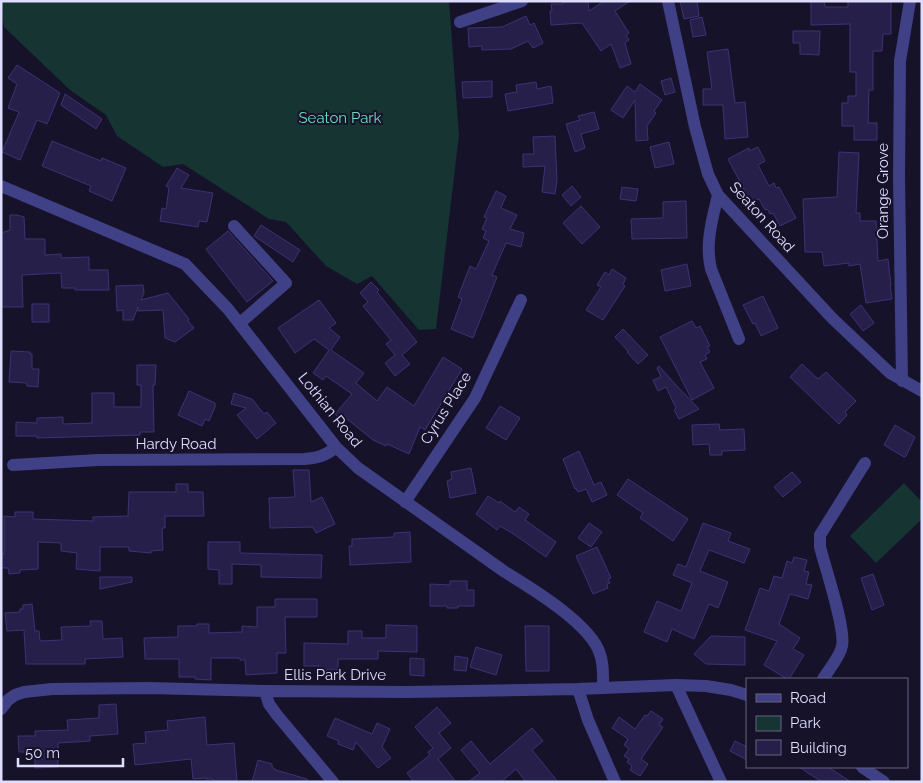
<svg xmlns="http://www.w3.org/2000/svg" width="923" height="783" font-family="Raleway,sans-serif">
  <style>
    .green { fill: #153432 }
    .building { fill: #261f4a; stroke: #3e3275 }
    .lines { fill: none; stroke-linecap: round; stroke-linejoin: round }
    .minor { stroke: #404086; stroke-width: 12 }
    .labels { text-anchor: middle; stroke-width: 4; stroke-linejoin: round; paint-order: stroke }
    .park-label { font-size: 15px; fill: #6adcbc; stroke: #16122a }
    .street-label { font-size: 15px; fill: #dfddfd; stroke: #16122a }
  </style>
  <rect width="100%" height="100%" fill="#16122a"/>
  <path class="green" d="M1 1H449L459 135 436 329 419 330 372 276 357 284 326 266 286 222 269 219 183 164 163 167 117 136 106 115 70 90 4 27Z
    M904 483 922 502V519L876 563 850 536Z"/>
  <path class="building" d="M588 1 589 11 604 1H630L615 11 629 33 626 35 629 40 625 43 631 64 620 68 611 44 601 51 582 23 551 25 550 11H552L551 4H563V2Z
    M680 1H697L699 16 684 19Z
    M811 1H824L825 7H848V1H891V34H883L882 51H873V90H869L868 123H877V140H854V126H842V103H848V96H856V72H850V24L811 25Z
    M526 16 530 25 534 23 543 43 533 48 528 41 511 49 482 50V46L469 47 468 28 502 27Z
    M702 17 706 35 693 37 690 20Z
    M793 31H820L819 55 800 54V43H793Z
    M728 49 735 103 745 102 748 137 725 139 723 105H703V89H712L707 52Z
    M17 65 60 93 47 124 37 120 20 160 2 152 19 112 8 108 17 84 8 78Z
    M671 78 675 92 665 95 661 81Z
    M492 81V97L463 98 462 82Z
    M536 82 537 89 551 86 553 103 508 111 505 94 517 92 516 85Z
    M640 84 662 100 654 111 656 113 647 126 648 140 636 141 635 100 623 118 611 110 627 86 635 92Z
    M65 94 102 119 96 129 61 105Z
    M594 112 599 129 581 134 585 148 575 152 566 124 580 120 578 116Z
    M555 136 557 180 555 194 542 192 545 166 523 167V154H534L533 137Z
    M52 141 101 161 102 158 126 168 112 201 89 191 91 186 42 166Z
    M669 142 674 164 655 168 650 147Z
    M758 147 765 161 758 165 769 186 774 183 776 188 779 187 796 218 780 226 773 213 770 214 767 209 765 210 759 199 751 203 728 159 749 148V151Z
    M839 152 859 153 856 213H860V221H876L878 261 888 259 891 285H890L892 299 866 303 860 264 849 266V263L824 266 822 252H805L803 199 837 197Z
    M177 168 189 175 181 188 213 193 207 222 199 221 198 227 160 221 162 208 166 209 169 188 166 186Z
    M572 186 581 197 571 206 562 195Z
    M622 187 638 189 636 201 620 199Z
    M496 191 506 196 501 208 517 215 510 229 524 233 521 247 506 243 492 275 497 277 473 338 451 329 462 299 458 297 470 266 476 269 489 241 483 238 486 231 482 229 487 218 484 217Z
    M686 201 687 238 632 239 631 219 663 218V202Z
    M581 206 600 227 582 244 563 223Z
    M10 215H17L24 217 25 239H45V255L61 254V258L89 257V270H108L109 290H75V288H62L61 273 22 275 23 307H1V233L10 230Z
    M261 225 300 250 293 262 254 236Z
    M228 231 273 281 247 302 206 249Z
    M687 264 691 286 665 291 661 270Z
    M612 269 626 278 623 284 625 286 603 320 586 310 601 287 597 285 605 272 609 275Z
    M371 282 379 290 377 292 417 342 402 355 410 364 395 376 385 363 395 355 386 344 391 340 363 306 368 302 360 293Z
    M143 285 144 293 141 300 168 293 189 319 188 321 194 328 175 342 165 338 163 310 138 311V307L133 320H123V310L117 311 116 286Z
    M763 296 778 328 761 336 755 323 753 324 743 305Z
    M319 300 336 323 329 328 340 337 331 350 364 373 356 383 377 401 387 387 414 406 443 357 462 369 425 430 420 427 409 454 387 444 386 446 373 440 347 419 345 422 335 414 352 394 326 376 323 380 313 373 329 350 314 339 295 353 278 328Z
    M32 304H49V322H32Z
    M861 305 874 323 863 331 850 314Z
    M692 321 696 328 700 326 710 346 707 347 710 352 705 355 707 359 700 362 714 388 692 400 660 337Z
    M623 329 648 355 638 364 627 352 628 351 615 337Z
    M11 351 30 352V354H32V369H39L38 387 27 386V383L9 382Z
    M802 364 818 379 826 372 856 401 845 412 847 415 839 424 790 377Z
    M137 365H156L155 385H153L154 432H140V435L37 438V436H16V422L37 423V418L63 417V424L92 423V393H114V407H141V385H137Z
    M659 366 675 384 699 409 679 419 674 410 676 408 666 387 658 391 653 380 661 377 657 368Z
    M189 391 215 403V407L209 421 205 419 202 426 178 415Z
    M234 393 252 399 264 414 267 412 276 423 257 439 237 415 246 408 231 404Z
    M500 406 520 418 506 440 486 428Z
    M719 424 720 430 744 429 745 450 722 451V455H710L709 444 693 445 692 425Z
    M895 425 915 437 906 456 904 457 884 445Z
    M579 451 594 485 601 482 607 495 592 502 586 489 578 492 576 488 575 489 563 459Z
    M471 468 476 493 450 498 447 481 452 479 451 472Z
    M293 470H309L311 502 322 497 335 524 316 533 313 527 270 528 269 498 295 497Z
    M792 472 801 482 783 497 774 487Z
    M628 479 688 519 673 541 640 518 643 513 617 495Z
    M176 484H188V492H203L204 516H165V528H162L163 550 151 551V553L129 551V547H100V571L76 569 77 553 61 551V543L38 542V569L20 570V573L9 574 8 568H1V554H4V516L15 517V512H33V519L93 521V517L128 516 129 492H176Z
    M488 496 499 503 500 501 515 512 519 507 529 514 525 520 556 542 546 557 515 535 500 526 497 530 476 514Z
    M589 523 602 532 591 547 578 538Z
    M703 523 731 533 728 541 750 549 744 563 709 550 700 571 728 582 718 608 709 604 694 639 672 629 667 642 644 632 657 601 681 611 692 583 673 575 678 564 686 567Z
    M410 532 411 562 350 565 349 546H352V539L394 537V533Z
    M208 542H240V553L322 555 321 578 261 577V565L232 564V584H219V570L208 569Z
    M597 547 611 578 608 579 610 583 607 584 608 588 593 594 576 556Z
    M794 557 807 560 804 571 809 572 806 584 812 585 808 599 790 594 779 624 800 638 793 649 804 655 789 679H787L764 665 777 641 745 630 760 588 769 591 774 576 782 578 787 561 792 563Z
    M873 574 884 605 872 610 861 578Z
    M100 577H132V582L100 589Z
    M450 581H467V590H474V606H458V608H447V606H430V584L450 585Z
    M275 599H317V617H285L286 653H277V673L246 675 245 660H240V658H211V680L195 679V677H179V659H145L144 638 178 637V626H197V624H209V633L242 632V626L257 627V607H275Z
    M32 604 35 631H39L40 641 62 640 61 627 91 626 90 621H102L103 639 122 638 123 657 85 659V664H26L24 630 7 631 5 613 20 612V609H23V605Z
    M386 625 417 626V652L378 651V659H338V670H318L319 666H304V643L348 644V631H362V638H386Z
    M525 626H549V671H526Z
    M711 636 745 637V665L706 664 694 654Z
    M476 647 502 655 496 675 470 667Z
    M455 656 468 658 466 671 454 670Z
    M410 658 424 659V676L410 675Z
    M116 704 118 734 90 736V741L58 743V767L35 768V752H19L18 736H35V731L68 730 67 720 99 718V705Z
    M437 707 451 723 439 733 451 748 438 759 456 782H414L407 773 430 755 428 752 433 748 415 727Z
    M651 711 663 719 659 725 663 727 641 759 648 764 640 776 630 770 632 766 627 762 629 759 624 756 629 749 624 745 628 739 612 728 619 717 635 729 645 715 647 716Z
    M205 717 207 745 234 743 237 782H216L212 779H206V778L193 779 191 759 135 765 133 744 146 743 145 732 168 730 167 721Z
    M335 718 372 734 377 723 390 729 382 747 391 758 378 768 356 742 353 750 338 744 339 741 327 736Z
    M532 728 543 741 532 750 558 782H526L516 769 501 782H468L480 773 461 750 471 741 490 764Z
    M735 741 747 747V760L730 751Z
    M258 760 272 764V767L276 770 307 779V782H252Z
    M799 767H828L851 782H822Z"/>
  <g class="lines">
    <path class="minor" d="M668 1 695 127 708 174 718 195 832 318 890 373 922 391
      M460 22 522 1
      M1 186 185 264 228 309 336 447 358 468 505 572C531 588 591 624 600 654 604 665 603 677 603 688
      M718 195C712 220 705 244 711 269L739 339
      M234 226 286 283 240 323
      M902 381 899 177 900 61 910 1
      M13 465 98 460 304 459C317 458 326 456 336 447
      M405 502 475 398 521 300
      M823 679C829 669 840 657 842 646 846 629 825 567 820 547V535L865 463
      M676 685 721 782
      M578 689 588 720 615 782
      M265 691 269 704 277 715 333 782
      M1 709 8 700 15 695 24 692 52 689 149 688 265 691 408 692 578 689 676 685 706 686 731 690 747 695
      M862 767 884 782"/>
  </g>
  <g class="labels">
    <g class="park-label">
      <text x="340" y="123">Seaton Park</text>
    </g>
    <g class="street-label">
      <text transform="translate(883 191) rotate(-90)" y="5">Orange Grove</text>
      <text transform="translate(762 217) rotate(48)" y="5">Seaton Road</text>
      <text transform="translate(446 408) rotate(-58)" y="5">Cyrus Place</text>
      <text transform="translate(330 410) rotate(51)" y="5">Lothian Road</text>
      <text x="176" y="449">Hardy Road</text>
      <text x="335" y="680">Ellis Park Drive</text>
    </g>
  </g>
  <rect width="923" height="783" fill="none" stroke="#dfddfd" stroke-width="5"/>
  <rect x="746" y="678" width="162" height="90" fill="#16122a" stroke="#66637e"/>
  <rect x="756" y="694" width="25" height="8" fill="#404086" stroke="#66637e"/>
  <text x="790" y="703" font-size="15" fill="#dfddfd">Road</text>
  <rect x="756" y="716" width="25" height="15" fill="#153432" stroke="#66637e"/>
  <text x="790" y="728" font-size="15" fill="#dfddfd">Park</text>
  <rect x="756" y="740" width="25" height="15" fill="#261f4a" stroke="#66637e"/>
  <text x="790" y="753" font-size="15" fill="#dfddfd">Building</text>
  <path d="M18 758v8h105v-8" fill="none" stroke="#dfddfd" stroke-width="2.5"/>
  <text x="25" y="758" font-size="15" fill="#dfddfd" stroke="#16122a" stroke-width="4" paint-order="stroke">50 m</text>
</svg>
